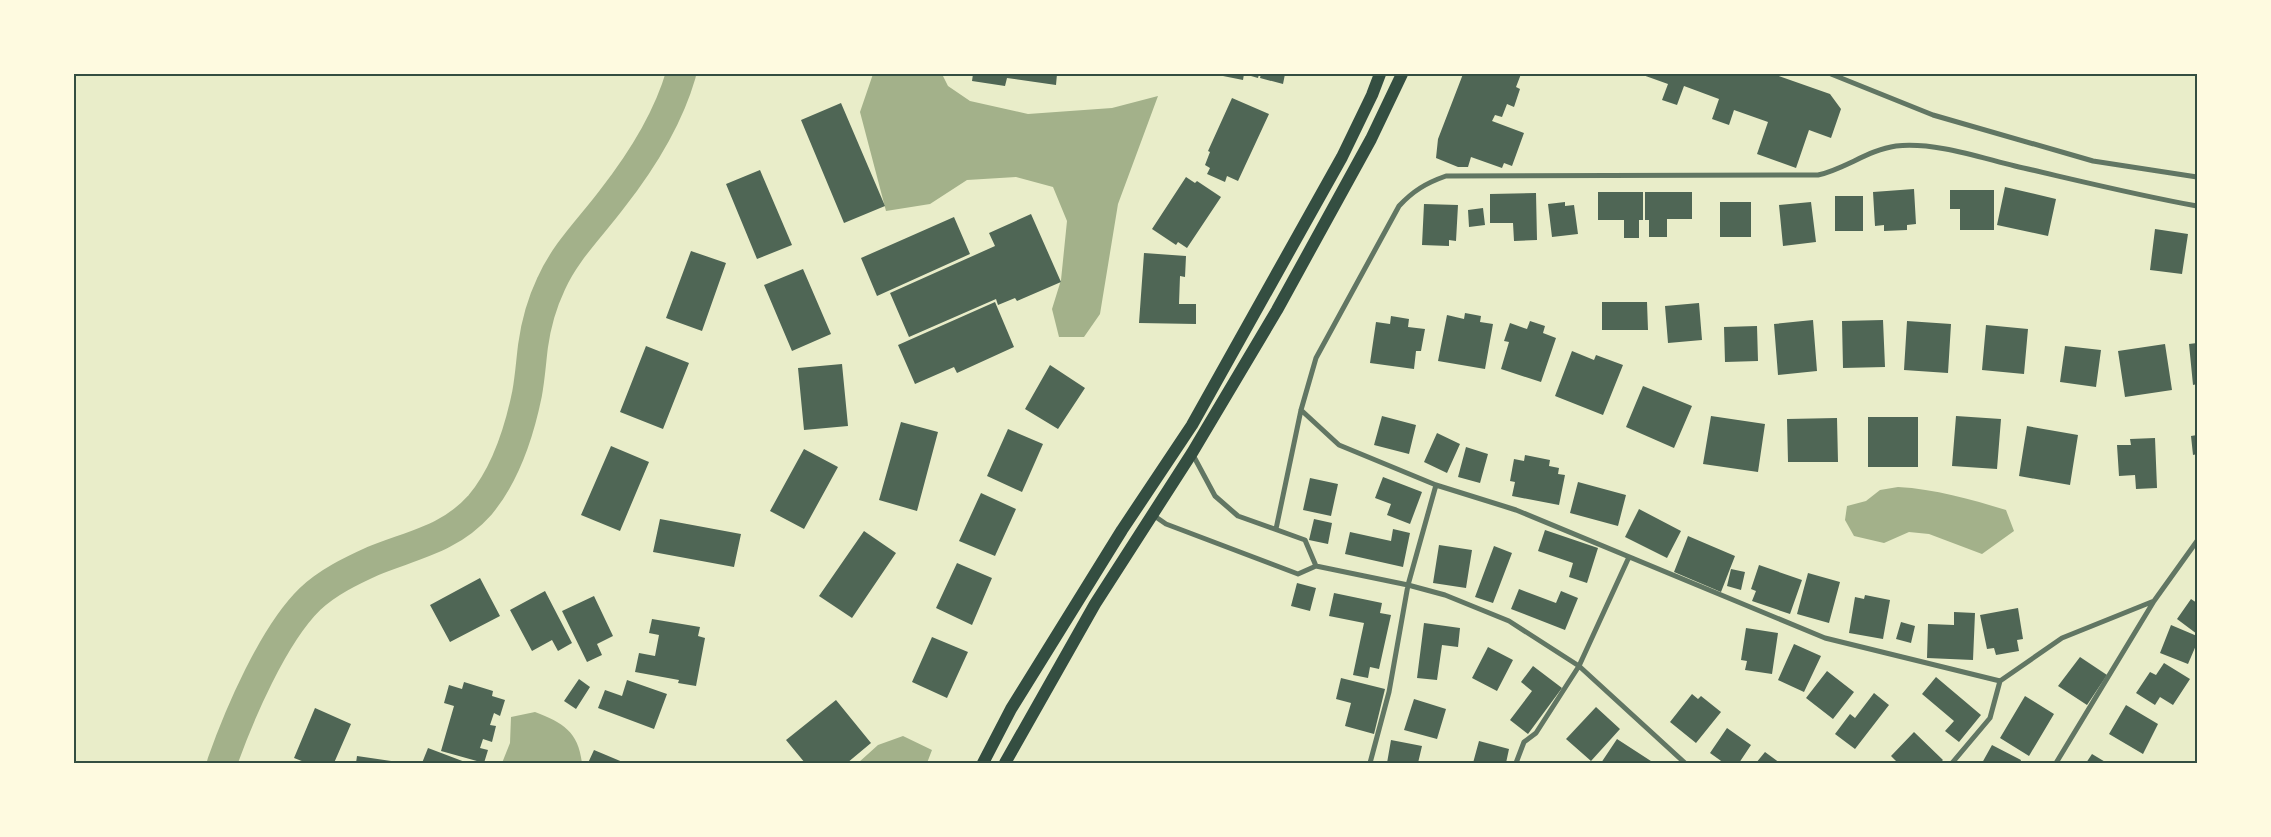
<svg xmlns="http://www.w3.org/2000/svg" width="2271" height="837" font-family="'Fira Sans Condensed',sans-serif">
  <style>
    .water { fill: #a3b18a }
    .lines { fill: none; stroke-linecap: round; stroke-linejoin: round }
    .river { stroke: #a3b18a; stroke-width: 30 }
    .building { fill: #4f6655 }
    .minor { stroke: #617663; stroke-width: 5 }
    .primary { stroke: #344e41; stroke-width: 12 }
    .neatline { fill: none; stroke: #344e41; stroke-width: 2 }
  </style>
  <rect width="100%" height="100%" fill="#e9edc9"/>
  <path class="water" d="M873 74H942L948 86 970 101 1028 114 1112 108 1158 96 1118 204 1100 314 1084 337H1059L1052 309 1061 280 1067 221 1053 187 1016 177 967 180 930 204 886 211 860 112Z
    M1898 487C1935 489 1970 499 2006 510L2014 531 1982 554 1929 534 1909 532 1884 543 1854 536 1845 520 1847 506 1866 501 1880 490Z
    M535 712C563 723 578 731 582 763H502L510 743 511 717Z
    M903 736 932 750 927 763H858L878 745Z"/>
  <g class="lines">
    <path class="river" d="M222 763C239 715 273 635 310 599 328 582 351 571 373 561 412 545 450 539 480 505 506 474 519 433 527 394 530 378 531 362 533 346 536 324 542 303 551 284 565 252 591 227 612 199 641 162 668 119 681 74"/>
  </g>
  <path class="building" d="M973 74H1057L1056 85 1007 78 1005 86 972 81Z
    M1224 74H1259L1258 78 1244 74 1243 80 1223 76Z
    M1261 74H1285L1283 84 1260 78Z
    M1463 74H1521L1516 87 1520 89 1514 107 1507 104 1502 117 1495 115 1492 121 1524 133 1512 166 1504 163 1502 168 1471 157 1468 167H1458L1436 158 1438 139Z
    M1640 74H1773L1830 94 1841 109 1831 138 1809 130 1796 168 1757 154 1768 122 1734 110 1729 125 1712 119 1719 99 1684 86 1677 105 1662 100 1668 84Z
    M1232 98 1269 114 1238 181 1227 176 1225 182 1207 174 1210 168 1205 165 1210 152 1208 151Z
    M841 103 885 206 844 223 801 120Z
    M760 170 792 245 757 259 726 184Z
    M1186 177 1195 183 1197 181 1221 197 1187 248 1178 242 1176 245 1152 229Z
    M2005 187 2056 199 2048 236 1997 225Z
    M1914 189 1916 224 1907 225V230L1884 231V225L1875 226 1873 192Z
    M1950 190H1994V230H1960V209H1950Z
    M1598 192H1643V220H1639V238H1624V220H1598Z
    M1645 192H1692V219H1667V237H1649V220H1645Z
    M1536 193 1537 240 1514 241 1513 223H1490V194Z
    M1835 196H1863V231H1835Z
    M1565 202V206L1574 205 1578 234 1552 237 1548 204Z
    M1720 202H1751V237H1720Z
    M1811 202 1816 242 1783 246 1779 205Z
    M1424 204 1458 205 1456 241 1449 240V246L1422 245Z
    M1483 208 1485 225 1469 227 1468 210Z
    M1031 214 1061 282 1017 301 1015 298 998 305 996 299 909 337 890 293 995 246 989 233Z
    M954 217 970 254 877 296 861 258Z
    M2155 229 2188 234 2182 274 2150 270Z
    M691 251 726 263 702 331 666 318Z
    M1144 253 1186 256 1185 277 1180 276 1179 304H1196V324L1139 323Z
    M803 269 831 334 792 351 764 285Z
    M995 302 1014 347 957 373 954 367 915 384 898 345Z
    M1602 302H1647L1648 330H1602Z
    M1699 303 1702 340 1668 343 1665 306Z
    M1465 313 1481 316 1480 322 1493 324 1485 369 1438 361 1447 315 1464 319Z
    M1391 316 1409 319 1408 327 1425 329 1421 351H1416L1414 369 1370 363 1376 322 1390 324Z
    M1813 320 1817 371 1778 375 1774 324Z
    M1883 320 1885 367 1843 368 1842 321Z
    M1530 321 1545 326 1543 333 1556 338 1541 382 1501 369 1509 342 1504 341 1510 323 1527 329Z
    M1907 321 1951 324 1948 373 1904 370Z
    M1986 325 2028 329 2024 374 1982 370Z
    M1757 326 1758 361 1725 362 1724 327Z
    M2197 343V384L2193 385 2189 344Z
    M2165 344 2172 390 2125 397 2118 351Z
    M646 346 689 363 663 429 620 412Z
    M2065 346 2101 350 2096 387 2060 382Z
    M1572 351 1594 360 1596 355 1623 365 1603 415 1555 396Z
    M842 364 848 426 804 430 798 368Z
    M1050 365 1085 388 1058 429 1025 409Z
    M1643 386 1692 406 1674 448 1626 427Z
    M1382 416 1416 425 1409 454 1374 445Z
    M1711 416 1765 424 1758 472 1703 464Z
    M1956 416 2001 419 1997 469 1952 466Z
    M1868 417H1918V467H1868Z
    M1837 418 1838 462H1788L1787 419Z
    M901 422 938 432 917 511 879 500Z
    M2027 426 2078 435 2070 485 2019 476Z
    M1008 429 1043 444 1022 492 987 476Z
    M1437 433 1460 444 1447 473 1424 462Z
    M2197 435V454L2193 455 2191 436Z
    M2155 438 2157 488 2136 489 2135 475 2119 476 2117 445H2131L2130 439Z
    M611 446 649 462 620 531 581 515Z
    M1466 447 1488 454 1480 483 1458 477Z
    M804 449 838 467 804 529 770 511Z
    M1525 455 1550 460 1549 466 1559 468 1558 474 1565 475 1559 505 1512 496 1515 482 1510 481 1514 459 1524 461Z
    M1383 477 1422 492 1410 524 1387 515 1391 504 1375 498Z
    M1310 478 1338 484 1331 516 1303 510Z
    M1578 482 1626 495 1618 526 1570 513Z
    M981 493 1016 509 995 556 959 541Z
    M1639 509 1681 531 1667 558 1625 537Z
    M660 519 741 534 734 567 653 552Z
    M1314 519 1332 523 1328 544 1309 540Z
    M1393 529 1410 533 1403 567 1345 554 1350 532 1391 541Z
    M1545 530 1598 548 1587 583 1569 577 1573 563 1538 551Z
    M864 531 896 553 852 618 819 596Z
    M1688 536 1735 556 1721 592 1674 572Z
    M1439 545 1472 550 1466 588 1433 583Z
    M1494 546 1512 553 1493 603 1475 597Z
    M957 563 992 578 972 625 936 608Z
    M1759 565 1802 580 1790 614 1752 601 1756 591 1751 589Z
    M1731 569 1745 572 1741 590 1727 586Z
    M1808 573 1840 582 1829 623 1797 614Z
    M480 578 500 616 450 642 430 605Z
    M1297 583 1316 588 1310 611 1291 606Z
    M1519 589 1556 603 1561 591 1578 598 1565 630 1511 609Z
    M545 591 572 643 558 651 552 640 532 651 510 610Z
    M1334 593 1382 603 1380 613 1391 615 1379 669 1370 667 1368 678 1353 675 1364 623 1329 616Z
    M1865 595 1890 600 1883 639 1849 633 1855 597 1864 599Z
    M594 596 613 636 597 644 602 655 587 662 562 611Z
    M2191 599 2197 603V634L2177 619Z
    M2018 608 2023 639 2017 640 2019 651 1996 655 1994 648 1987 649 1980 615Z
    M1954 612 1975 613 1973 660 1927 658 1928 624 1954 625Z
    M652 619 700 627 698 636 705 638 696 686 678 683 679 680 635 672 639 653 655 656 659 635 649 633Z
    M1901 622 1915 626 1911 643 1896 639Z
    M1424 623 1460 628 1458 647 1442 645 1437 680 1417 678Z
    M2171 625 2197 636V643L2188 664 2160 653Z
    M1746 628 1778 633 1772 674 1745 670 1747 661 1741 660Z
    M932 637 968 652 947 698 912 682Z
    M1794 644 1821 656 1804 692 1778 680Z
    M1488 647 1513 660 1497 691 1472 678Z
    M2080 657 2107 675 2087 705 2058 686Z
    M2164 663 2190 679 2173 705 2160 697 2155 705 2136 693 2150 672 2156 675Z
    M1533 666 1562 688 1528 734 1510 720 1532 691 1521 682Z
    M1827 671 1854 692 1833 719 1806 698Z
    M1936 677 1981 715 1959 742 1945 731 1954 721 1922 694Z
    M1341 678 1385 689 1374 734 1345 726 1351 703 1336 699Z
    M579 679 590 687 576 709 564 701Z
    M627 680 667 694 654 729 598 708 605 690 622 696Z
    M464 682 493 691 492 696 505 700 500 716 494 713 490 725 496 726 492 742 483 739 480 748 488 750 484 763 441 751 454 706 444 703 449 685 462 689Z
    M1874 693 1889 705 1855 749 1835 734 1850 714 1855 718Z
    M1692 694 1698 699 1701 696 1721 712 1696 743 1670 722Z
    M2025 696 2054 714 2029 756 2000 738Z
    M1414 699 1446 709 1437 739 1404 730Z
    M836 700 871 743 847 763H805L786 740Z
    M2126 705 2158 724 2143 754 2109 734Z
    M1596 707 1620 729 1591 761 1566 739Z
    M315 708 351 724 334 763H307L294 758Z
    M1727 728 1751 745 1739 763H1724L1710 753Z
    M1914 732 1943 760 1940 763H1898L1891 756Z
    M1617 739 1654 763H1601Z
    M1391 740 1422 746 1418 763H1387Z
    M1479 741 1509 749 1506 763H1473Z
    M1992 745 2021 760 2020 763H1982Z
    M428 748 465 762V763H422Z
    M594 750 625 763H588Z
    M1765 752 1780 763H1756Z
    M2092 754 2107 763H2086Z
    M357 756 398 762V763H356Z"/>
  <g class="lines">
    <path class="minor" d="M1831 74 1933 115 2093 161 2197 177
      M1301 410 1339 445 1436 485 1516 510 1825 638 2000 681
      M1193 455 1215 496 1238 516 1305 540 1316 566
      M1153 515 1166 524 1298 574 1316 566 1408 585 1445 595 1509 621 1579 666 1685 763
      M1276 529 1301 410 1316 358 1399 206C1413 191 1426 183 1446 176L1818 175C1845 169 1868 150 1896 146 1935 142 1978 157 2015 166 2076 180 2136 195 2197 206
      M1370 763 1389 692 1408 585 1436 485
      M1516 763 1524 742 1536 733 1579 666 1629 557
      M1952 763 1990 718 2000 681 2062 638 2154 601 2197 541
      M2056 763 2154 601"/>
    <path class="primary" d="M983 763 1011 709 1122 530 1192 425 1342 157 1372 95 1380 74
      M1005 763 1095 604 1192 453 1277 310 1371 139 1402 74"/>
  </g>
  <rect width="2271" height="837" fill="none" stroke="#fefae0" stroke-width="150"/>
  <rect x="75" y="75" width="2121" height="687" class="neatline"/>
</svg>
